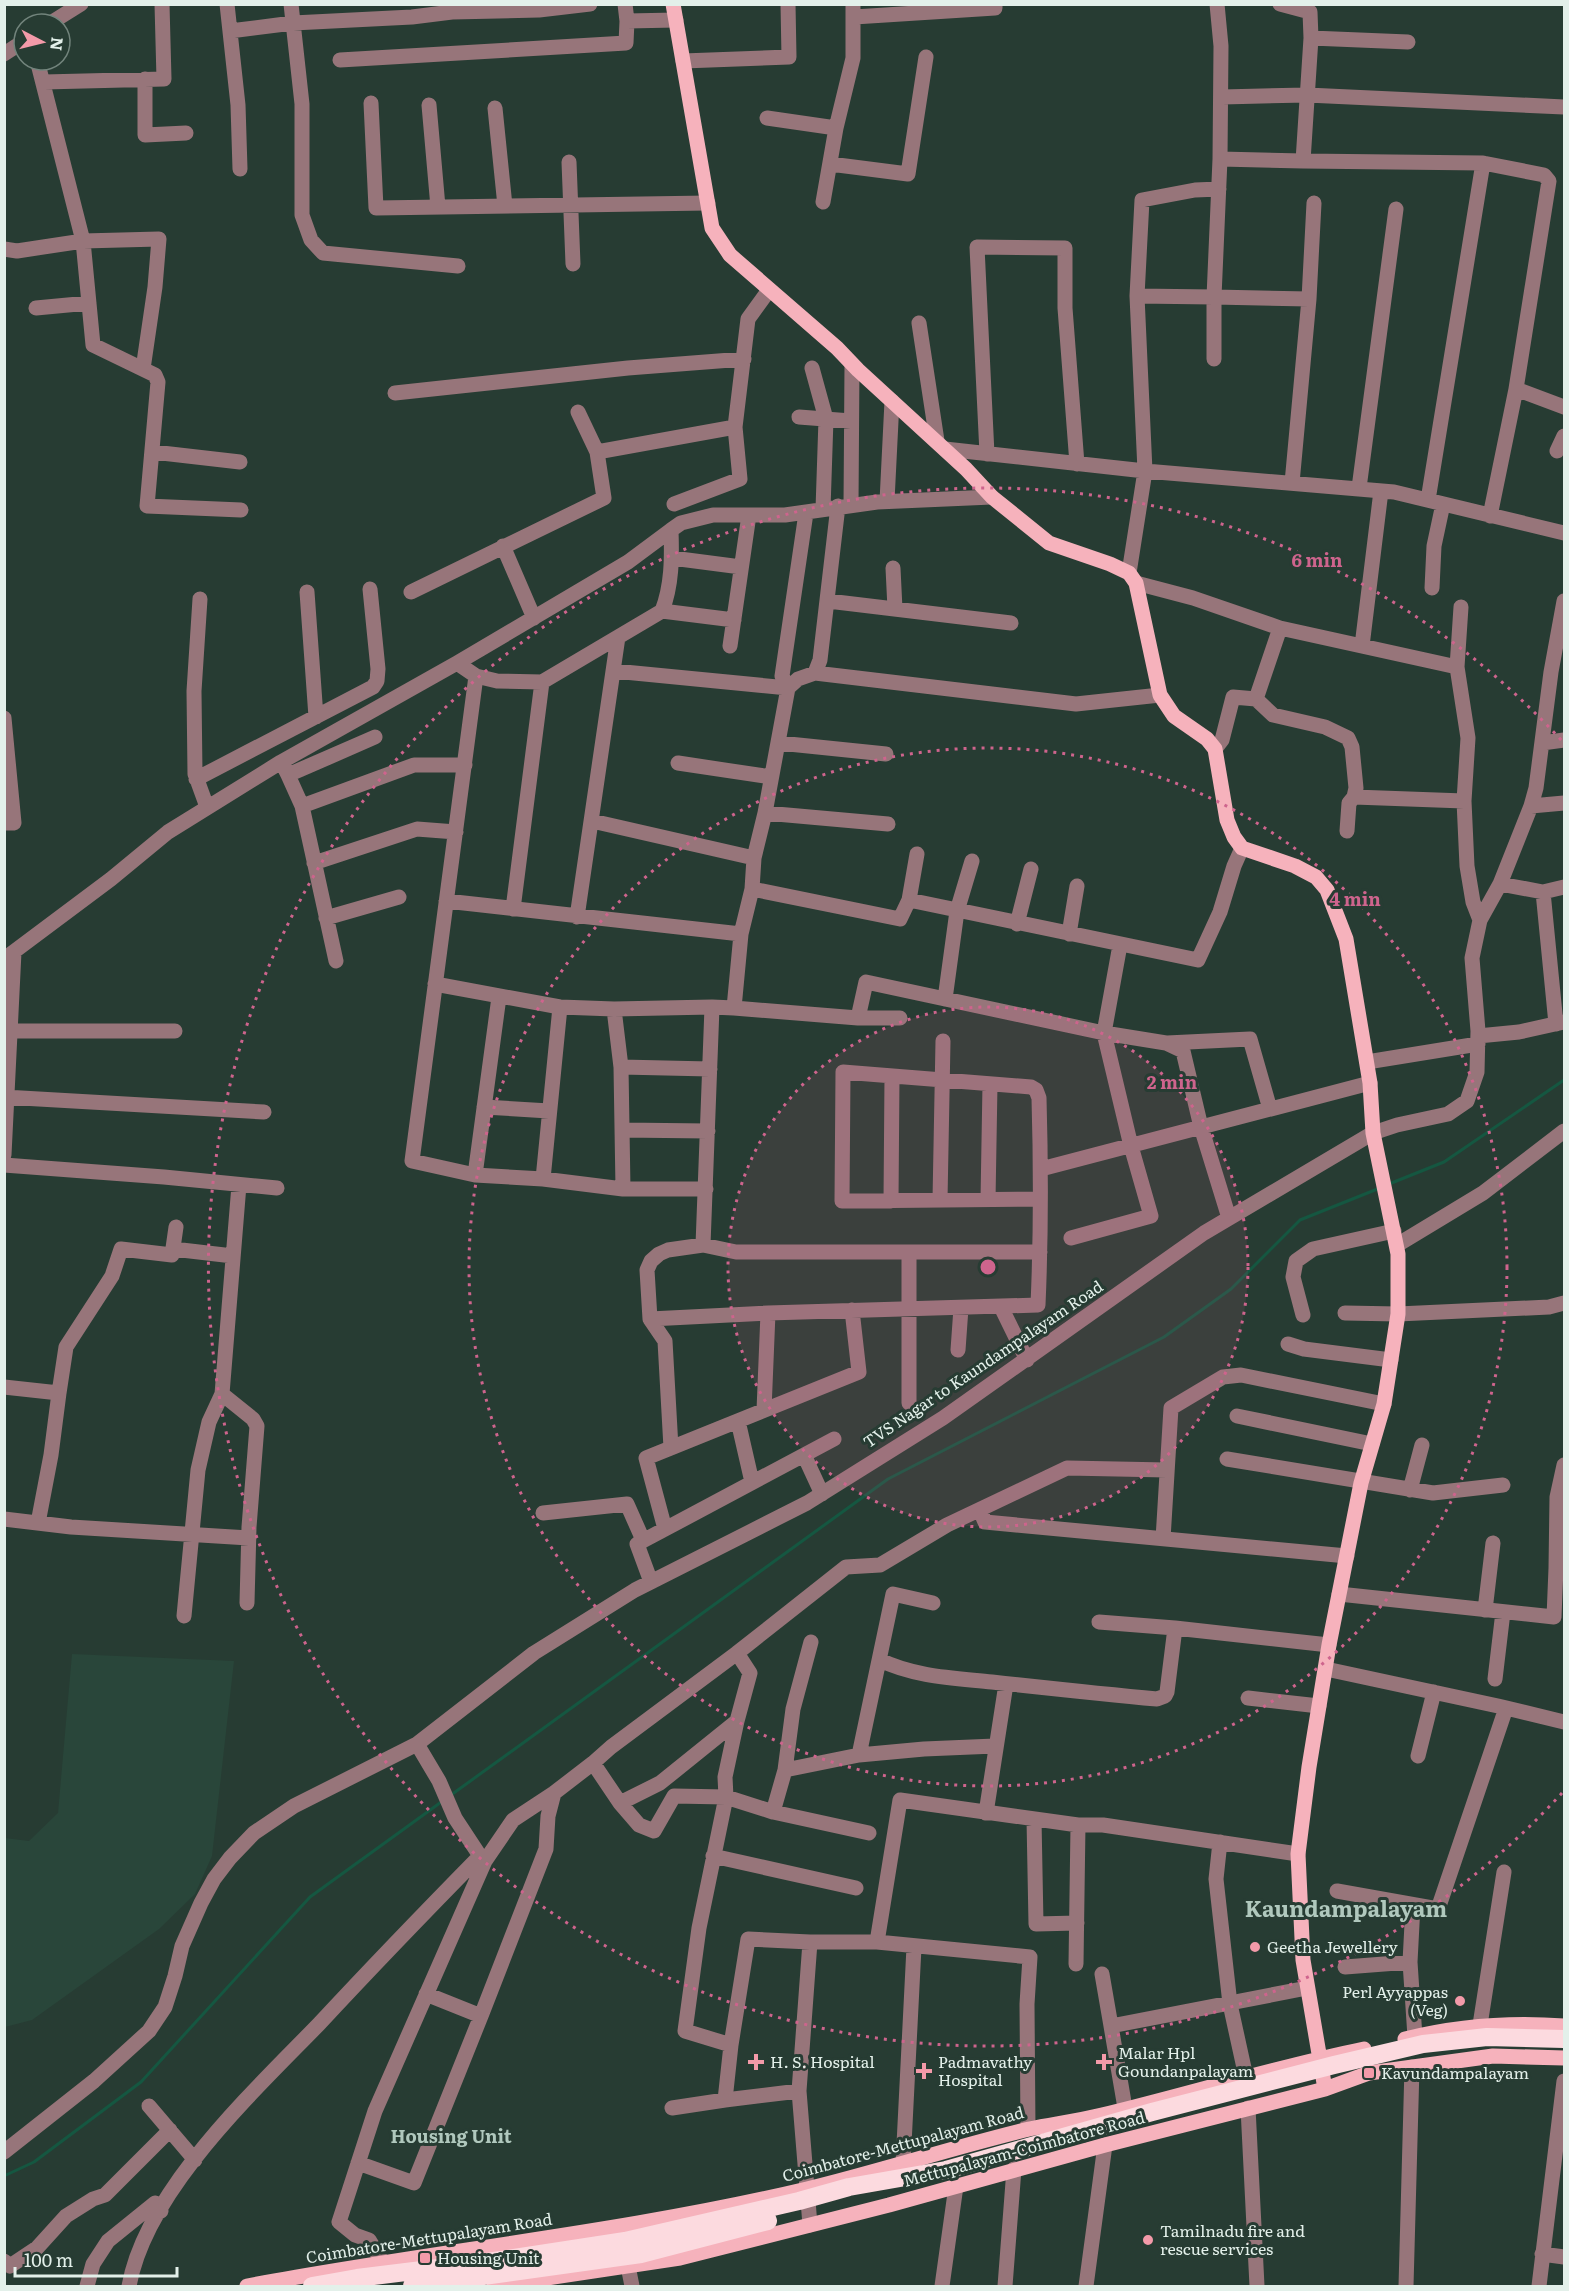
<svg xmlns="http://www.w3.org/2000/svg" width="1569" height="2291" font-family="Literata,serif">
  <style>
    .built { fill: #29463a }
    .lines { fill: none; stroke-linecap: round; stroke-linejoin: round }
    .stream { stroke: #155741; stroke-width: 3 }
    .minor { stroke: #97757a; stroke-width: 15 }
    .major { stroke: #f6b2bc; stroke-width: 15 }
    .highway { stroke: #fcdadf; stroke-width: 18 }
    .ring { fill: none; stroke: #ce648d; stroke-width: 3; stroke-dasharray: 3 6 }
    .poi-dot { fill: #f39aa9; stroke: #273c33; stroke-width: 2 }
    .labels { text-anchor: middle; stroke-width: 6; stroke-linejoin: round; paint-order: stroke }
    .street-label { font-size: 16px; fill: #e3f0ea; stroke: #273c33 }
    .poi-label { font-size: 16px; fill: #e3f0ea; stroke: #273c33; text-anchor: start }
    .neighbourhood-label { font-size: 18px; font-weight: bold; fill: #b0c8bd; stroke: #273c33 }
    .district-label { font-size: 22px; font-weight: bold; fill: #b0c8bd; stroke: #273c33 }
    .centre { fill: #ce648d; stroke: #273c33; stroke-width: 3 }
    .ring-label { font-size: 18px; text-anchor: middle; font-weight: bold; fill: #ce648d; stroke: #273c33; stroke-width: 6; stroke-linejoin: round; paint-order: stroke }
  </style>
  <rect width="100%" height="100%" fill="#273c33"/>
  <path class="built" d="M72 1654 234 1661 212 1856 195 1894 159 1929 32 2020 5 2027V1838L29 1841 58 1813Z"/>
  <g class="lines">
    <path class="stream" d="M1389 1184 1444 1162 1564 1080
      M451 1795 888 1479 1164 1337 1231 1289 1300 1220 1380 1188
      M4 2176 34 2162 141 2082 310 1897 444 1800"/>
    <path class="minor" d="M227 4 238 105 240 169
      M291 4 302 104V215L311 240 323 253 458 266
      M625 4 627 21 676 20
      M1217 4 1221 46 1220 159
      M854 17 995 8V4
      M49 24 81 4
      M230 31 293 23 412 17 452 12 539 10 590 4
      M1311 38 1408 42
      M4 54 24 41
      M37 60 83 241 93 345 155 375 158 382 147 506 241 510
      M340 60 626 43 627 21
      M683 61 789 57 788 4
      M145 79V135L186 133
      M44 82 164 79 162 4
      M1222 97 1307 95 1564 107
      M371 103 376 208 708 203
      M429 105 438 207
      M495 108 505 206
      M767 118 836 128 853 58V4
      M1303 161 1483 163 1428 500
      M569 162 573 264
      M1483 163 1544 175 1549 181 1516 389 1490 516
      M830 164 908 174 926 57
      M823 202 836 128
      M4 249 17 251 83 241 159 239 155 287 143 369
      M1137 296 1142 200 1195 190 1219 189
      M36 308 89 303
      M919 323 937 441
      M1214 359V297L1309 299
      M812 368 826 419 823 509
      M1516 389 1564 407
      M395 393 628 368 744 359
      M578 412 597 452
      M799 417 851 421
      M945 449 1145 471 1137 296 1214 297 1220 159 1303 161 1311 38 1310 12 1280 4
      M1557 451 1564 436
      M153 452 240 462
      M987 454 977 247 1065 248V308L1077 464
      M1292 483 1309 299 1314 203
      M1359 488 1396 209
      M887 501 892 401
      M674 504 740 479 735 427 748 319 769 290
      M851 505 852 364
      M806 513 782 676 788 688 765 813 754 858 752 889 741 934 734 1008 712 1007 703 1245 736 1252H1040
      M503 546 534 618
      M672 558 741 567
      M893 568 895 609
      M1129 573 1145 471 1394 492 1564 533
      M1136 583 1193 598 1280 628 1457 667 1468 738 1464 801 1467 866 1473 902 1480 920
      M1432 588 1434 546 1443 504
      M307 592 316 717
      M411 592 604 498 597 452 735 427
      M200 599 194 691 195 774 207 807
      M828 601 1011 623
      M662 611 734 620
      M730 646 749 515
      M1362 646 1381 491
      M457 663 476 676 497 681 542 682 662 611C672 585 672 558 671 530L681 523 713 515H785L877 502 992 497
      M1457 667 1461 607
      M614 671 788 688 798 679 815 673 820 660 838 506
      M815 673 1076 704 1160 695
      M476 676 412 1161 475 1175 543 1179 623 1189H706
      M1256 699 1273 715 1325 727 1348 738 1352 747 1356 788 1354 797 1349 803 1347 831
      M4 718 14 823H4
      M779 743 886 754
      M1542 743 1564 740
      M1215 749 1222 740 1233 697 1256 699 1280 628
      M678 763 771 777
      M284 767 288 775 375 737
      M288 775 302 806 336 961
      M196 779 373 687 377 681 378 669 370 589
      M1354 797 1464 801
      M302 806 414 765H465
      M1531 806 1564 803
      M765 813 888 824
      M592 821 754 858
      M314 863 417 829 456 832
      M1500 884 1543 892 1564 887
      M752 889 900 919 909 900 917 854
      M1543 892 1556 1024
      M909 900 1198 960 1220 912 1234 866 1242 848
      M446 901 741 934
      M513 909 542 682
      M577 917 618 637
      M326 918 399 897
      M1017 924 1031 869
      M1069 934 1077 886
      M1120 945 1104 1033 1166 1043 1183 1051 1201 1127 1229 1218
      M4 959 111 879 168 832 281 762 457 663 628 562 671 530
      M435 984 560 1007 614 1009 712 1007
      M945 999 957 911 972 861
      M734 1008 858 1018H900
      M614 1009 621 1067 623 1189
      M858 1018 866 982 1104 1033 1131 1146 1151 1216 1071 1238
      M10 1031H175
      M1478 1036 1519 1032 1564 1022
      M1167 1043 1250 1039 1270 1109
      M1367 1062 1478 1044
      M621 1067 710 1069
      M4 1097 264 1112
      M484 1107 549 1111
      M622 1130 708 1131
      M4 1155 14 952
      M4 1165 164 1177 277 1188
      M1041 1169 1370 1083
      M475 1175 499 997
      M543 1179 560 1007
      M940 1200 943 1041
      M988 1200 990 1084
      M891 1201 892 1076
      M1397 1245 1483 1193 1564 1131
      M173 1249 233 1256
      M1001 1307 1027 1360
      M1345 1313 1398 1314 1549 1307 1564 1303
      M1303 1315 1293 1277 1296 1261 1313 1249 1394 1231
      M650 1319 768 1313 1038 1305C1041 1236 1041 1167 1039 1098L1036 1090 1031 1087 843 1072 842 1201 1040 1199
      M1288 1344 1304 1349 1391 1360
      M958 1350 961 1308
      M4 1387 59 1393 66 1347 112 1276 121 1249 172 1255 176 1227
      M222 1394 253 1419 257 1426 249 1527 247 1603
      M909 1403V1252
      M764 1410 768 1313
      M1237 1416 1372 1444
      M738 1421 752 1482
      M671 1448 665 1341 650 1319 647 1270 651 1261 659 1254 668 1250 703 1245
      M804 1455 822 1494
      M1227 1459 1433 1493 1503 1485
      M1564 1465 1557 1497 1556 1568 1564 1570
      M1410 1490 1422 1445
      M980 1510 985 1522 1347 1556
      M543 1513 627 1504 643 1540
      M4 1519 71 1527 249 1538
      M38 1523 51 1455 59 1393
      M665 1529 646 1458 859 1372 852 1310
      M1163 1539 1171 1408 1223 1377 1241 1375 1384 1404
      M651 1582 637 1544 834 1439
      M1339 1594 1554 1617 1556 1568
      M1485 1610 1493 1543
      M184 1616 198 1470 209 1422 222 1394 239 1185
      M1099 1622 1175 1628
      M880 1660C915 1677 955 1678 992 1682 1047 1688 1102 1694 1157 1699L1165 1696 1167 1692 1175 1628 1329 1645
      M1326 1669 1498 1706 1564 1722
      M1495 1679 1503 1612
      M1248 1698 1319 1706
      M737 1721 725 1777 726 1797 699 1928 685 2031 731 2045 725 2100 799 2091
      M417 1744 439 1781 455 1818 480 1856
      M859 1755 893 1594 933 1603
      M1418 1756 1434 1692
      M593 1763 611 1747 737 1653
      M785 1770 793 1709 811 1642
      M620 1803 639 1825 654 1831 674 1796 726 1797 773 1812 785 1770 859 1755 924 1749 995 1746
      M773 1812 869 1833
      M986 1813 1006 1684
      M1034 1819 1036 1924 1077 1923
      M1220 1842 1216 1879 1230 2004 1246 2077
      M713 1856 856 1888
      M1337 1891 1438 1909 1506 1708
      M1413 1905 1410 1962 1415 2037
      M810 1942H877L1030 1957 1027 2004 1028 2129
      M877 1942 900 1800 1078 1825H1103L1298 1854
      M1076 1964 1078 1825
      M1345 1967 1410 1962
      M1102 1974 1111 2026 1307 1988
      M426 1994 481 2016 546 1849 548 1816 554 1793
      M1480 2025 1504 1872
      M1111 2026 1125 2108
      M731 2045 748 1939 810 1942 799 2091 810 2225
      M149 2106 195 2160
      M672 2108 725 2100
      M1248 2108 1257 2286
      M4 2152 94 2081 149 2031 165 2007 175 1976 182 1946 201 1903 214 1879 230 1858 254 1833 294 1806 417 1744 534 1653 635 1590 807 1503 943 1418 1204 1233 1373 1133 1397 1125 1448 1114 1467 1101 1477 1072 1478 1031 1472 958 1480 920 1500 884 1531 806 1536 788 1551 672 1564 601
      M358 2163 414 2183 481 2016
      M903 2164 914 1947
      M1542 2254 1564 2257
      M4 2261 10 2266 37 2248 66 2216 93 2199 105 2195 170 2130
      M383 2263 369 2240 355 2235 339 2222 375 2111 485 1861 513 1820 554 1793 593 1763 620 1803 660 1783 737 1721 750 1673 737 1653 846 1567 880 1565 947 1525 1067 1468 1167 1470
      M628 2266 632 2286
      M87 2286 93 2264 108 2241 155 2203 161 2211
      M129 2286C146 2191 253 2092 319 2024 372 1967 426 1911 480 1856L485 1861
      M942 2286 956 2186
      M1005 2286 1014 2169
      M1086 2286 1105 2145
      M1406 2286 1412 2067
      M1539 2286 1564 2081"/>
    <path class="major" d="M673 4 712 228 730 255 837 348 858 370 966 469 992 497 1049 543 1110 564 1129 573 1136 583 1160 695 1174 716 1207 739 1215 749 1227 820 1234 837 1242 848 1295 866 1316 877 1327 890 1346 939 1370 1083 1373 1133 1398 1254V1314L1384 1404 1361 1483 1329 1645 1309 1767 1298 1854 1303 1960 1325 2089
      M1405 2039C1457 2026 1510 2022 1564 2026
      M247 2286C433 2251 622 2233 807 2189 881 2171 954 2147 1029 2129 1053 2124 1078 2121 1102 2115 1189 2094 1276 2067 1364 2049
      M494 2286 680 2258 889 2205 1105 2145 1325 2089 1369 2073 1493 2056 1564 2058"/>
    <path class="highway" d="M312 2286 357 2278 487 2262 625 2241 799 2201 849 2187 946 2170 1152 2112 1334 2065 1423 2044 1487 2037 1564 2039
      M412 2286 641 2254 768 2221"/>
  </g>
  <circle cx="988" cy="1267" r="260" fill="#ce648d" fill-opacity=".12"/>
  <g class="ring">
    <circle cx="988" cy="1267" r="260"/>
    <circle cx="988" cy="1267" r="519"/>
    <path d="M1562 1793A779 779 0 1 1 1562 741"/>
  </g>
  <g class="poi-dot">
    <circle cx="1255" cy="1947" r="6"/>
    <circle cx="1460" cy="2001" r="6"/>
    <path d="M753 2053h6v6h6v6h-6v6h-6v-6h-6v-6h6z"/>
    <path d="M1101 2053h6v6h6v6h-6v6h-6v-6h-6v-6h6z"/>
    <path d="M921 2062h6v6h6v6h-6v6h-6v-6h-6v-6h6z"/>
    <rect x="1363" y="2067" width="12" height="12" rx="3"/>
    <circle cx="1148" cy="2240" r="6"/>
    <rect x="419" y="2252" width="12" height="12" rx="3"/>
  </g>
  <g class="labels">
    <g class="street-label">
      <text transform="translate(983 1364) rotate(-34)" y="6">TVS Nagar to Kaundampalayam Road</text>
      <text transform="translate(903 2144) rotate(-15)" y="6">Coimbatore-Mettupalayam Road</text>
      <text transform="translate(1024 2149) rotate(-15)" y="6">Mettupalayam-Coimbatore Road</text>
      <text transform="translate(429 2238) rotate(-9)" y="6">Coimbatore-Mettupalayam Road</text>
    </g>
    <g class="poi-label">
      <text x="1267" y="1953">Geetha Jewellery</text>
      <text x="1448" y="1998" text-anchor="end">Perl Ayyappas<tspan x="1448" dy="18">(Veg)</tspan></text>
      <text x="1118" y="2059">Malar Hpl<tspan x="1118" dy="18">Goundanpalayam</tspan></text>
      <text x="770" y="2068">H. S. Hospital</text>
      <text x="938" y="2068">Padmavathy<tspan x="938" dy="18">Hospital</tspan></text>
      <text x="1381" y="2079">Kavundampalayam</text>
      <text x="1160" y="2237">Tamilnadu fire and<tspan x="1160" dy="18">rescue services</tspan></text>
      <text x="437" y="2264">Housing Unit</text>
    </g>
    <g class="neighbourhood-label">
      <text x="451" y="2143">Housing Unit</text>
    </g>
    <g class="district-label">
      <text x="1346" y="1917">Kaundampalayam</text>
    </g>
  </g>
  <circle cx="988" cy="1267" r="9" class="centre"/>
  <g class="ring-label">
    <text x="1317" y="567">6 min</text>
    <text x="1355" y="906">4 min</text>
    <text x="1172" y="1089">2 min</text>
  </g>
  <rect width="1569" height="2291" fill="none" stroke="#e3f0ea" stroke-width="12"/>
  <g transform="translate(42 42) rotate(97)"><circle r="28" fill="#273c33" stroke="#72847c" stroke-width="1.5"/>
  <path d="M0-4.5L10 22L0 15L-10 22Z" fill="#f39aa9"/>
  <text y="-9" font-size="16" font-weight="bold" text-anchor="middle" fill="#e3f0ea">N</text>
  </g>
  <path d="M15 2267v9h162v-9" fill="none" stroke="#e3f0ea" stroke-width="3"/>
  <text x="24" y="2267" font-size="18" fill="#e3f0ea" stroke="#273c33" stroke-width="4.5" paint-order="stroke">100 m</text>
</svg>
